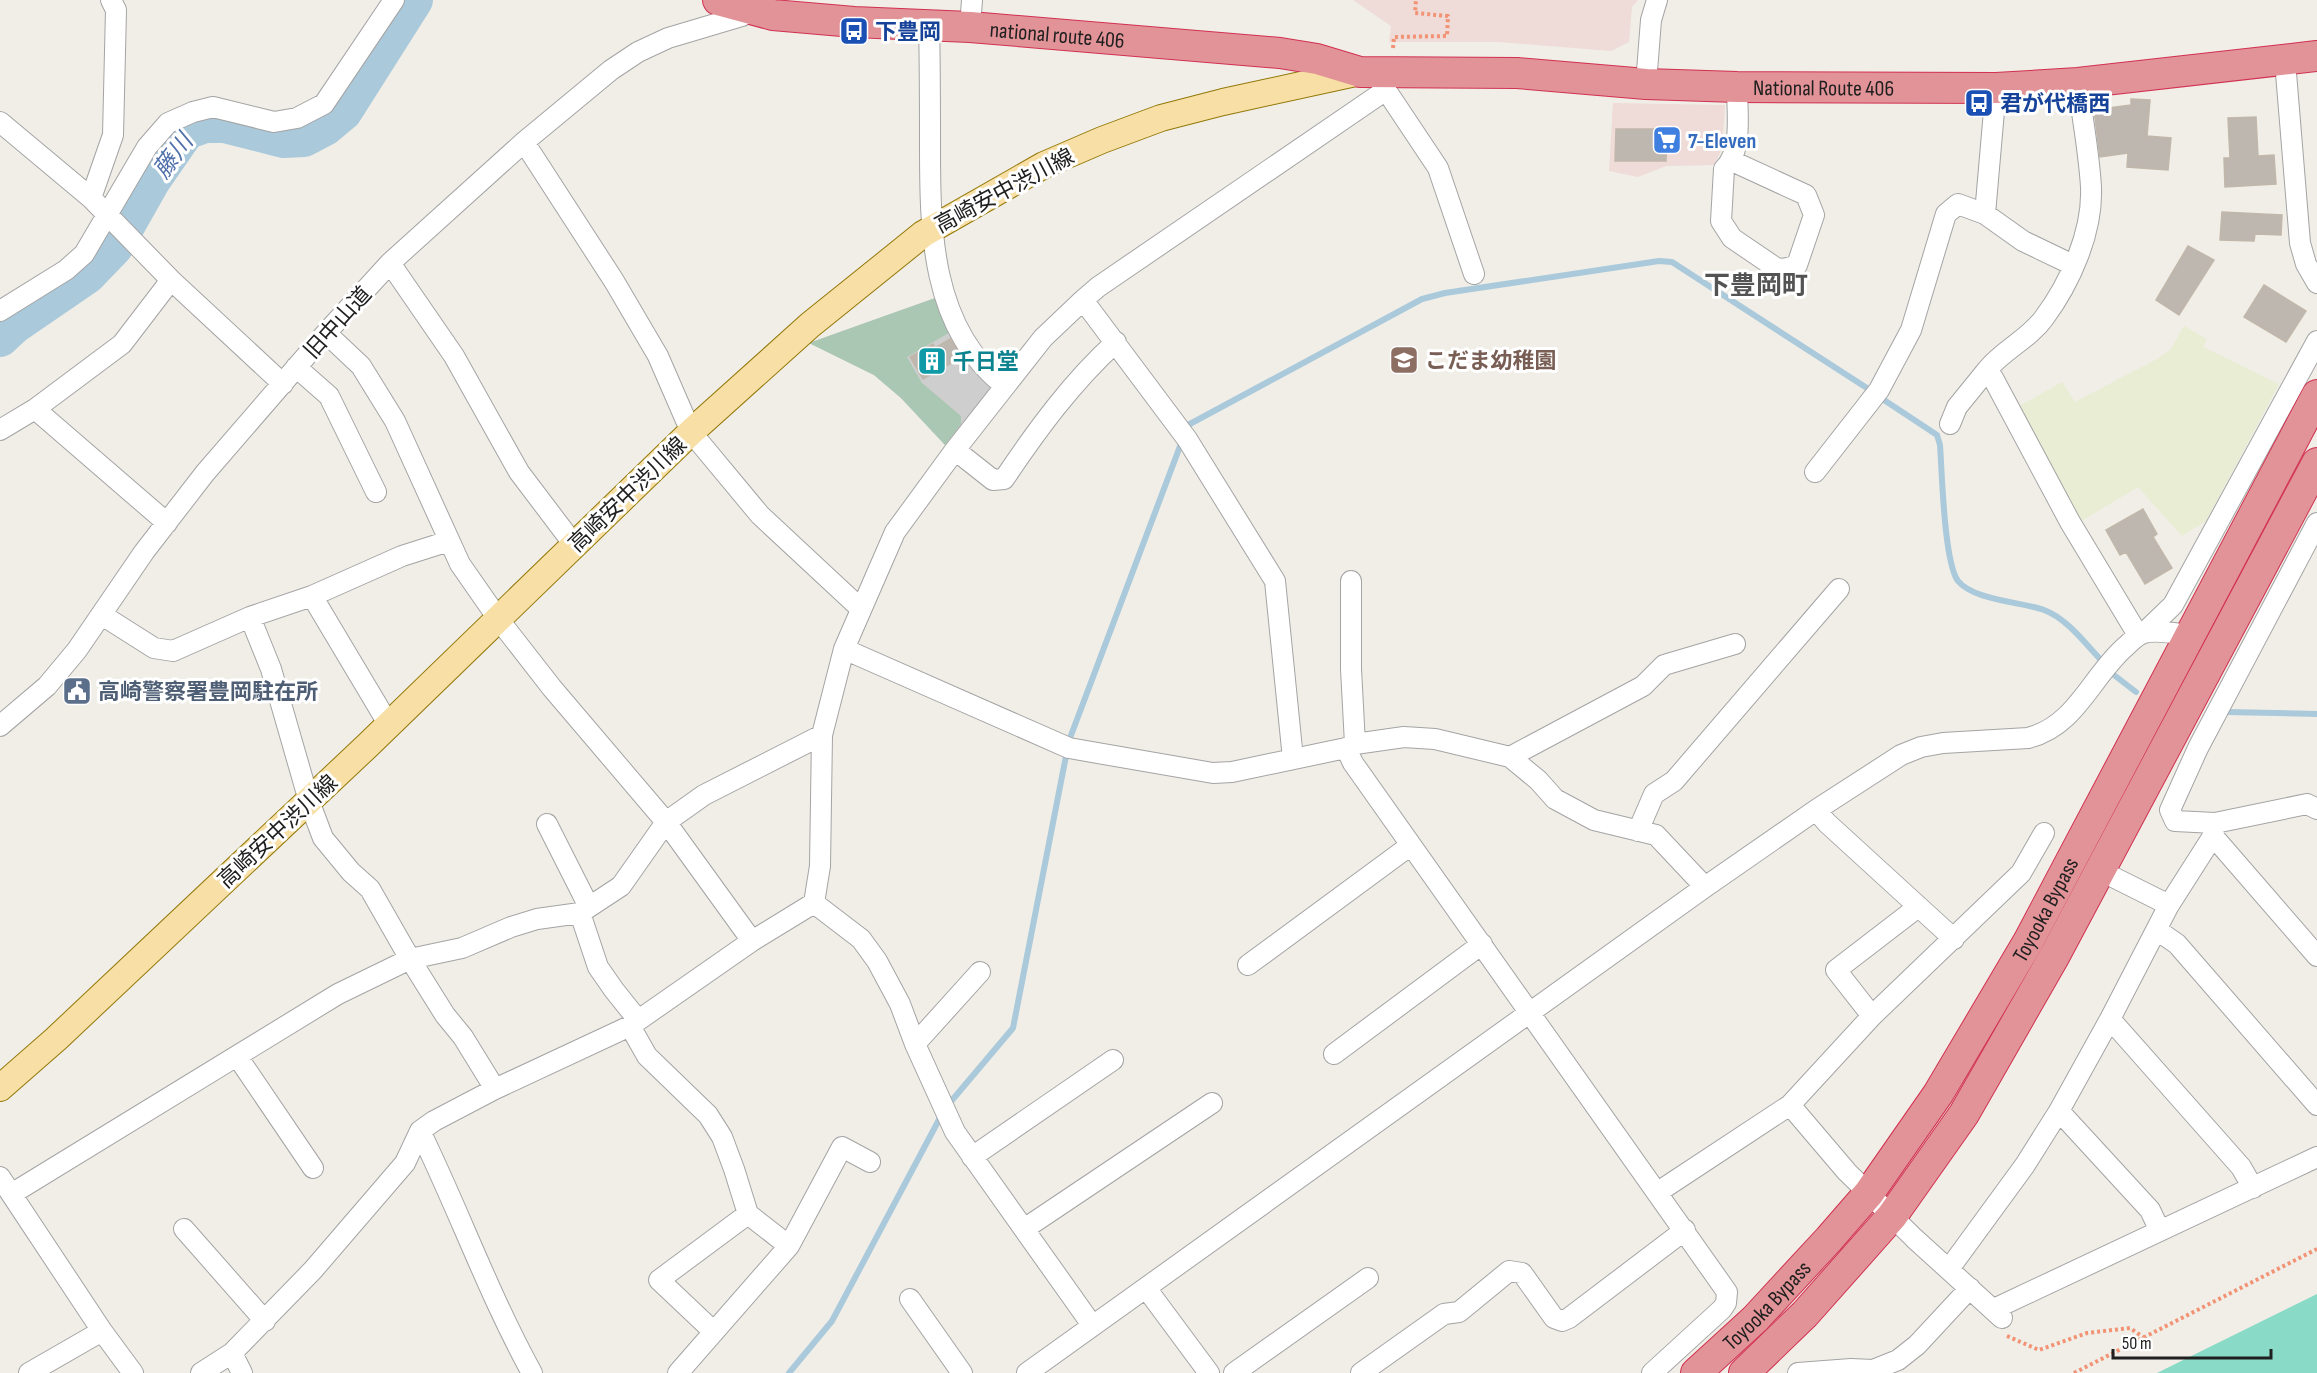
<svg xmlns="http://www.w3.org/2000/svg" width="2317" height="1373" font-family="'Sofia Sans Condensed','Noto Sans JP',sans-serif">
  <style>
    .commercial { fill: #efdbd7 }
    .religious { fill: #cecece }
    .farmland { fill: #e8edd3 }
    .cemetery { fill: #a9c7b2 }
    .pitch { fill: #89dac6 }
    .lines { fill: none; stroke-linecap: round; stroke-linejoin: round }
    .stream { stroke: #aac9db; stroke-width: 6 }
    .river { stroke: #aac9db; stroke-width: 38 }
    .building { fill: #bdb7b0; stroke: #c1b7aa; stroke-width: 1.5 }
    .minor-casing { stroke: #a4a4a4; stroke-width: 22 }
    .major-casing { stroke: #937808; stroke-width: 28 }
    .highway-casing { stroke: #d13051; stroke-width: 32 }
    .path { stroke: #f29375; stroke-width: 4; stroke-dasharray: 3 3; stroke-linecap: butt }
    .minor { stroke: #fff; stroke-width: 20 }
    .major { stroke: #f7dfa5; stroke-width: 26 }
    .highway { stroke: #e29397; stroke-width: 30 }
    .labels { text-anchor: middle; stroke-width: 6; stroke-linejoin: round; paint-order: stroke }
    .transit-label { font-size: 22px; font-weight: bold; fill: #164399; stroke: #fff; text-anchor: start }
    .street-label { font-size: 22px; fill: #202020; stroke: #fff }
    .shop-label { font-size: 22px; font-weight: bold; fill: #366cbe; stroke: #fff; text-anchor: start }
    .education-label { font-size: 22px; font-weight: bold; fill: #785e54; stroke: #fff; text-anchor: start }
    .culture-label { font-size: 22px; font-weight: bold; fill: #0d838f; stroke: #fff; text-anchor: start }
    .service-label { font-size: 22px; font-weight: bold; fill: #4e5e75; stroke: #fff; text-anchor: start }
    .water-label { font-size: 24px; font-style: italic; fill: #5171ab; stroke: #fff }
    .quarter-label { font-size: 26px; font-weight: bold; fill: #535353; stroke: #fff }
  </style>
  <rect width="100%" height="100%" fill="#f0eee7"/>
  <path class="commercial" d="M1353 0H1638L1632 7 1629 42 1611 51 1498 42H1389L1391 26Z
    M1613 103 1725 105 1722 149 1714 165 1666 166 1638 177 1609 171Z"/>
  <path class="religious" d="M938 297 988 376 992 388 945 445 901 398 874 375 809 343Z"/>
  <path class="farmland" d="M2184 326 2207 339 2203 347 2279 384 2206 521 2182 536 2138 487 2078 523 2016 408 2062 382 2075 402 2157 359 2171 349Z"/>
  <path class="cemetery" d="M938 297 954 330 907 357 922 383 961 416V424L945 445 901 398 874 375 809 343Z"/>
  <path class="pitch" d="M2317 1294V1373H2157Z"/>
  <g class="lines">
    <path class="stream" d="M1881 398 1937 435 1940 445C1942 472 1944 562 1958 581 1973 600 2022 602 2044 610 2066 618 2084 642 2100 659
      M1185 431 1188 425 1422 299 1445 293 1659 261 1672 262 1873 392
      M2114 675 2136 692
      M2227 712 2317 714
      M1070 738 1182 441
      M948 1105 1013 1028 1066 756
      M789 1373 832 1321 942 1114"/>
    <path class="river" d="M0 338 14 325 87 275 114 247 152 180 186 131 205 124H225L284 139 304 138 325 127 343 112 414 0"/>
  </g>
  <path class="building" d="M2131 99 2150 100 2147 136 2171 138 2168 170 2127 167 2128 153 2100 157 2094 110 2131 105Z
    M2256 117 2258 156 2274 155 2276 184 2225 187 2224 158H2230L2228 118Z
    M1616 129H1667L1666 161H1615Z
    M2222 212 2282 215 2281 235 2255 234 2254 241 2220 240Z
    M2188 246 2214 260 2179 315 2156 300Z
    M2264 285 2306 311 2286 342 2244 317Z
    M950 339 962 357 923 379 910 357 933 344 935 348Z
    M2143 509 2157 534 2153 537 2172 568 2145 584 2126 552 2120 555 2106 530Z"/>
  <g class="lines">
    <g class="minor-casing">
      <path id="minor" d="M929 25C930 64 930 104 930 143 930 229 930 328 1005 386
        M970 27 972 0
        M2285 61 2300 243 2306 264 2317 283
        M2078 83C2082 117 2089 152 2091 187 2093 232 2070 283 2044 318 2029 339 2003 350 1987 370L1993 378 2070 522 2138 635
        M1646 84 1651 20 1657 0
        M1386 90 1438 168 1474 274
        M0 122 91 198 171 280 283 384
        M524 142 614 281 658 356 691 432 760 515 861 609
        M1732 161 1806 195 1814 215 1797 265 1784 269 1776 268 1732 238 1721 221 1724 169C1743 151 1737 113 1737 87
        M91 198 113 135 116 10 111 0
        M1985 214 1996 88
        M390 263 454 356 519 472 575 546
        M1083 300 1187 439 1275 581 1293 759
        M0 311 66 270 84 254 147 147 168 123 193 112 213 107 274 122 297 118 324 104 394 0
        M326 333 361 366 395 421 460 564 499 620 552 688 666 822 752 941
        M296 367 329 396 376 492
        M35 409 167 523
        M1950 424 1957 407 1987 370
        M0 430 35 409 122 344 171 280
        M955 450 993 480 1004 479C1037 430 1072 382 1116 342
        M1815 472 1879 390 1911 330 1946 214 1958 204 1985 214 2023 241 2073 265
        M1351 581V669L1355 744
        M312 596 389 725
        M102 615 154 648 173 651 250 617 312 596 402 556 449 541
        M250 617 271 669 309 801 323 838 351 872 370 889 410 959 445 1015 463 1037 495 1089
        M2145 632 2173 605 2317 341
        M844 649 1069 748 1213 773 1232 772 1346 748 1355 744 1404 737 1435 739 1510 757 1538 780 1555 799 1594 820 1656 835 1705 887
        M0 726 47 686 77 650 144 552 205 473 326 333 390 263 524 142 611 70 638 52 668 38 742 16 752 10
        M1346 748 1353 763 1727 1292 1726 1303 1722 1309 1652 1373
        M1510 757 1643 686 1664 665 1735 644
        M1816 810 1827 823 1954 939
        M2215 823 2175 821 2170 810 2198 748 2317 523
        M547 824 589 907
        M1638 831 1654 794 1674 781 1839 589
        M2213 836 2317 956
        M2099 870 2169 905
        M580 913 598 967 614 990 638 1020
        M2157 930 2177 944 2317 1105
        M1248 965 1411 845
        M1872 1016 1836 970 1918 907
        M2110 1019 2241 1167 2253 1188
        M630 1026 647 1056 708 1115 722 1137 734 1169 748 1214 789 1246 678 1373
        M915 1044 980 972
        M1334 1054 1482 944
        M237 1056 313 1168
        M1790 1105 1847 1172 1915 1239 2002 1318
        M2059 1111 2150 1210 2160 1231
        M420 1131C459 1211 489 1295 532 1373
        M972 1157 1113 1060
        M0 1177 102 1331 133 1373
        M1658 1192 1790 1105 1872 1016 2021 873 2044 833
        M13 1193 338 994 410 959 462 948 511 927 537 919 580 913 621 886 666 822 704 795 822 735
        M184 1229 265 1321
        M1024 1229 1212 1103
        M789 1246 842 1147 870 1162
        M1949 1269 2025 1165 2059 1111 2110 1019 2169 905 2213 836 2215 823 2307 804 2317 809
        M1146 1288 1209 1373
        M910 1299 962 1373
        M1994 1309 2317 1157
        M1092 1325 955 1132 915 1044 900 1004 877 961 861 939 814 903 820 866 822 735 844 649 895 532 955 450 1043 338 1083 300 1098 287 1386 90 1387 71
        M714 1332 659 1280 748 1214
        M232 1353 242 1373
        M29 1373 102 1331
        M201 1373 232 1353 313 1270 405 1163 420 1131 434 1121 495 1089 630 1026 752 941 814 903
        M1027 1373 1705 887 1816 810 1901 755 1921 747 1943 743 2028 738C2076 726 2091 677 2125 647 2131 642 2136 635 2144 633 2157 629 2176 634 2190 635
        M1234 1373 1368 1278
        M1361 1373 1444 1314 1459 1312 1509 1271 1522 1273 1554 1318 1562 1321 1569 1318 1685 1230
        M1798 1373 1851 1369 1873 1370 1898 1360 1917 1345 1970 1288"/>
    </g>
    <g class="major-casing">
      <path id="major" d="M0 1088 56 1039 367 746 691 432 810 325 923 234 1044 165 1102 140 1161 118 1223 102 1360 72"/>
    </g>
    <g class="highway-casing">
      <g id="highway">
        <path id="s1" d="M718 0 773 15 854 22 970 27 1280 53 1317 59 1360 72 1517 73 1646 84 1737 87 1996 88 2078 83 2317 56"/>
        <path id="s2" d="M1696 1373 1755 1319 1829 1239 1869 1193 1938 1094 2028 942 2317 395"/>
        <path d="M1744 1373 1805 1314 1892 1216 1964 1114 2055 955 2317 463"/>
      </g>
    </g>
    <path class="path" d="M1393 48 1394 37 1447 36 1448 16 1415 13 1416 0
      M2007 1336 2039 1350 2087 1333 2130 1328 2143 1337
      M2074 1373 2317 1249"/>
    <use href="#minor" class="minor"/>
    <use href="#major" class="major"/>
    <use href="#highway" class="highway"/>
  </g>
  <defs>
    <g id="bus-square" transform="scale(1.5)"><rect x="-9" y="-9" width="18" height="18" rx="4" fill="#1a4fb4" stroke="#fff"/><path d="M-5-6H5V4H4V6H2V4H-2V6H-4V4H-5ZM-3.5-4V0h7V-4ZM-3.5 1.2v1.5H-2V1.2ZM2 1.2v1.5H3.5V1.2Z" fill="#fff"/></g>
    <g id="supermarket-square" transform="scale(1.5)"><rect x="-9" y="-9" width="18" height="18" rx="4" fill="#3f7fe0" stroke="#fff"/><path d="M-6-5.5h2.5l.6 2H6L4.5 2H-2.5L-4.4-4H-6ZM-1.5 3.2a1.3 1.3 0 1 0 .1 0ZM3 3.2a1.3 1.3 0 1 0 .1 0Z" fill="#fff"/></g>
    <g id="school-square" transform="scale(1.5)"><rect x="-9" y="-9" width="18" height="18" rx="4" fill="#8d6e63" stroke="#fff"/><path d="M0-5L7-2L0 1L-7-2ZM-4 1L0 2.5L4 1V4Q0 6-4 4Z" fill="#fff"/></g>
    <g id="building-square" transform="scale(1.5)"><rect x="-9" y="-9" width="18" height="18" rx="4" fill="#0f9aa8" stroke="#fff"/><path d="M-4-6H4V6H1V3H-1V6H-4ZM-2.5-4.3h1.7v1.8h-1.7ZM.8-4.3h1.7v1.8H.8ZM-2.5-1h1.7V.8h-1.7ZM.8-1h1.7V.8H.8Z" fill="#fff"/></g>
    <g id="civic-square" transform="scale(1.5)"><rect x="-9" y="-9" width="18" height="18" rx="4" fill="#5c6f8a" stroke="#fff"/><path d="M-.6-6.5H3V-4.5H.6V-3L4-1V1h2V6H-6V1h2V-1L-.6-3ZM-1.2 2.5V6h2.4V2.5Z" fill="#fff"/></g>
  </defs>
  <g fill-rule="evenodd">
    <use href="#bus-square" x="854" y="31"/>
    <use href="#bus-square" x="1979" y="103"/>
    <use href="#supermarket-square" x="1667" y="140"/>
    <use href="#school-square" x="1404" y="360"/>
    <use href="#building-square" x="932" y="361"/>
    <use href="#civic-square" x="77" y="691"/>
  </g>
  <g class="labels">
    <g class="transit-label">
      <text x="875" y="39">下豊岡</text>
      <text x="2000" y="111">君が代橋西</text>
    </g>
    <g class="street-label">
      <text dy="8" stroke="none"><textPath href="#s1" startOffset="342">national route 406</textPath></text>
      <text dy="8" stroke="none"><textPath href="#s1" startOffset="1112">National Route 406</textPath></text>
      <text transform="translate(1004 190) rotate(-28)" y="8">高崎安中渋川線</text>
      <text transform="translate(337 322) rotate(-48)" y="8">旧中山道</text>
      <text transform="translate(627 494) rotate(-44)" y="8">高崎安中渋川線</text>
      <text transform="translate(277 831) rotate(-43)" y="8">高崎安中渋川線</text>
      <text dy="8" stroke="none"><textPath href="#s2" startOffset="584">Toyooka Bypass</textPath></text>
      <text dy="8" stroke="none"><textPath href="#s2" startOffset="98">Toyooka Bypass</textPath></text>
    </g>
    <g class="shop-label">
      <text x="1688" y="148">7-Eleven</text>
    </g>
    <g class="education-label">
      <text x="1425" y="368">こだま幼稚園</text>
    </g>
    <g class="culture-label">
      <text x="953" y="369">千日堂</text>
    </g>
    <g class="service-label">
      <text x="98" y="699">高崎警察署豊岡駐在所</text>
    </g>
    <g class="water-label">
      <text transform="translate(173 156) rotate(-54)" y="8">藤川</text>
    </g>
    <g class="quarter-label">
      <text x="1756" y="294">下豊岡町</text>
    </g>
  </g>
  <path d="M2113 1349v9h158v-9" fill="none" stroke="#202020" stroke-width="3"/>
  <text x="2122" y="1349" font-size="18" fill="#202020" stroke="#ffffff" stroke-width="4.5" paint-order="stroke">50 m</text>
</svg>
